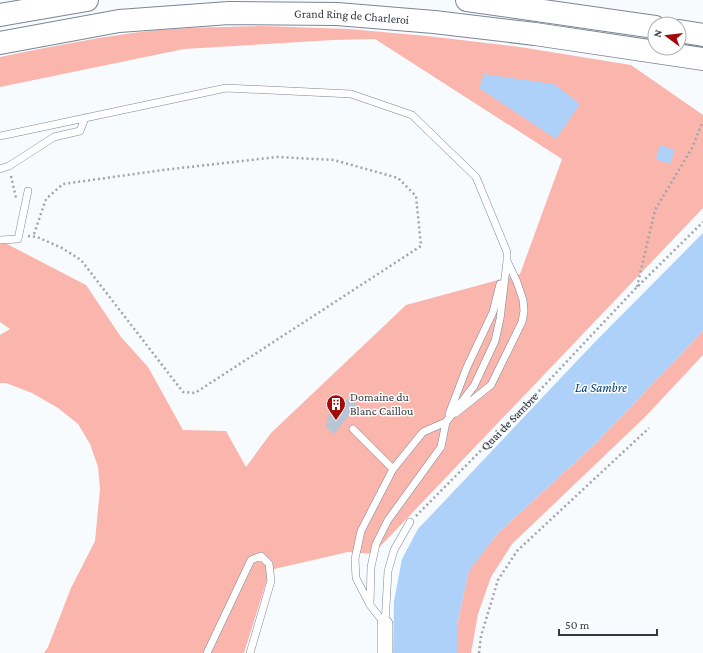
<svg xmlns="http://www.w3.org/2000/svg" width="703" height="653" font-family="'Crimson Pro',serif">
  <style>
    .green { fill: #fab6ac }
    .water { fill: #aed1fa }
    .building { fill: #b8c5d4 }
    .lines { fill: none; stroke-linecap: round; stroke-linejoin: round }
    .lane-casing { stroke: #7a8694; stroke-width: 8 }
    .street-casing { stroke: #7a8694; stroke-width: 16 }
    .highway-casing { stroke: #7a8694; stroke-width: 24 }
    .path { stroke: #a0a4a8; stroke-width: 2.5; stroke-dasharray: 2 3; stroke-linecap: butt }
    .lane { stroke: #fff; stroke-width: 7 }
    .street { stroke: #fff; stroke-width: 15 }
    .highway { stroke: #fff; stroke-width: 22 }
    .labels { text-anchor: middle; stroke-width: 3; stroke-linejoin: round; paint-order: stroke }
    .street-label { font-size: 12px; fill: #34393f; stroke: #fff }
    .poi-label { font-size: 12px; fill: #34393f; stroke: #fff; text-anchor: start }
    .water-label { font-size: 13px; font-style: italic; fill: #01437e; stroke: #fff }
  </style>
  <rect width="100%" height="100%" fill="#f8fbfe"/>
  <path class="green" d="M263 26 349 29 427 36 520 47 631 65 703 115V208L373 554 348 552 270 570 244 653H44L48 647 71 588 95 541 100 489 98 467 90 444 78 424 58 408 32 393 6 383H0V335L10 329 0 322V243H5L86 285 121 337 148 367 183 430 226 431 246 467 271 433 406 305 520 274 562 159 375 39 333 40 184 49 0 87V57C44 48 88 39 132 33 176 27 219 27 263 26Z
    M703 331V355L645 417 512 544 491 577 478 614 471 653H457V625L469 570 498 533 596 443Z"/>
  <path class="water" d="M484 74 554 84 580 104 556 139 479 88Z
    M660 145 675 150 670 164 656 159Z
    M703 233V331L596 443 498 533 469 571 457 625V653H393L394 601 402 559 418 529 592 345Z"/>
  <path class="building" d="M349 398 357 405 334 434 326 427 328 415Z"/>
  <g class="lines">
    <g class="lane-casing">
      <path id="lane" d="M0 136 226 88 351 94 412 115 476 177 507 252V261L500 319 495 341 474 386 446 422
        M0 169 9 166 54 137 80 131 85 118
        M0 240 18 239 28 191
        M456 413 491 385 522 322 524 311 523 300 517 282 507 261
        M449 414 467 367 493 312 500 284
        M353 429 393 469
        M370 605 356 578 355 559 361 531 393 469 423 432 446 422 441 447 388 520 376 544 371 567 370 605 385 624
        M385 624 388 571 394 550 410 522
        M207 653 251 560 261 556 269 564 271 581 250 653"/>
    </g>
    <g class="street-casing">
      <path id="street" d="M385 653V624"/>
    </g>
    <g class="highway-casing">
      <g id="highway">
        <path d="M467 0 655 27"/>
        <path d="M0 15 87 0"/>
        <path d="M679 31 703 35"/>
        <path id="s2" d="M0 43 119 21 229 13 337 14 434 22 535 34 703 59"/>
      </g>
    </g>
    <g class="path">
      <path d="M11 176 16 198"/>
      <path d="M28 236 37 237 62 248 81 260 183 392 195 393 421 246 416 196 398 178 334 160 277 157 163 170 63 184 46 199 33 237"/>
      <path d="M637 287 655 210 692 148 703 121"/>
      <path id="s1" d="M416 516 524 407 636 288 703 222"/>
      <path d="M479 653 481 636 498 580 517 551 649 428"/>
    </g>
    <use href="#lane" class="lane"/>
    <use href="#street" class="street"/>
    <use href="#highway" class="highway"/>
  </g>
  <defs>
    <g id="building-pin" transform="scale(1)"><path d="M0 17L-7.5 6A9.5 9.5 0 1 1 7.5 6Z" fill="#a20909" stroke="#fff"/><path d="M-4-6H4V6H1V3H-1V6H-4ZM-2.5-4.3h1.7v1.8h-1.7ZM.8-4.3h1.7v1.8H.8ZM-2.5-1h1.7V.8h-1.7ZM.8-1h1.7V.8H.8Z" fill="#fff"/></g>
  </defs>
  <g fill-rule="evenodd">
    <use href="#building-pin" x="336" y="404"/>
  </g>
  <g class="labels">
    <g class="street-label">
      <text dy="4" stroke="none"><textPath href="#s2" startOffset="354">Grand Ring de Charleroi</textPath></text>
      <text dy="4" stroke="none"><textPath href="#s1" startOffset="133">Quai de Sambre</textPath></text>
    </g>
    <g class="poi-label">
      <text x="350" y="401">Domaine du<tspan x="350" dy="14">Blanc Caillou</tspan></text>
    </g>
    <g class="water-label">
      <text x="601" y="392">La Sambre</text>
    </g>
  </g>
  <g transform="translate(667 36) rotate(285)"><circle r="19" fill="#ffffff" stroke="#aeb0b2"/>
  <path d="M0-3L7 15L0 10L-7 15Z" fill="#a20909"/>
  <text y="-6" font-size="11" font-weight="bold" text-anchor="middle" fill="#34393f">N</text>
  </g>
  <path d="M559 629v6h98v-6" fill="none" stroke="#34393f" stroke-width="2"/>
  <text x="565" y="629" font-size="12" fill="#34393f" stroke="#ffffff" stroke-width="3" paint-order="stroke">50 m</text>
</svg>
